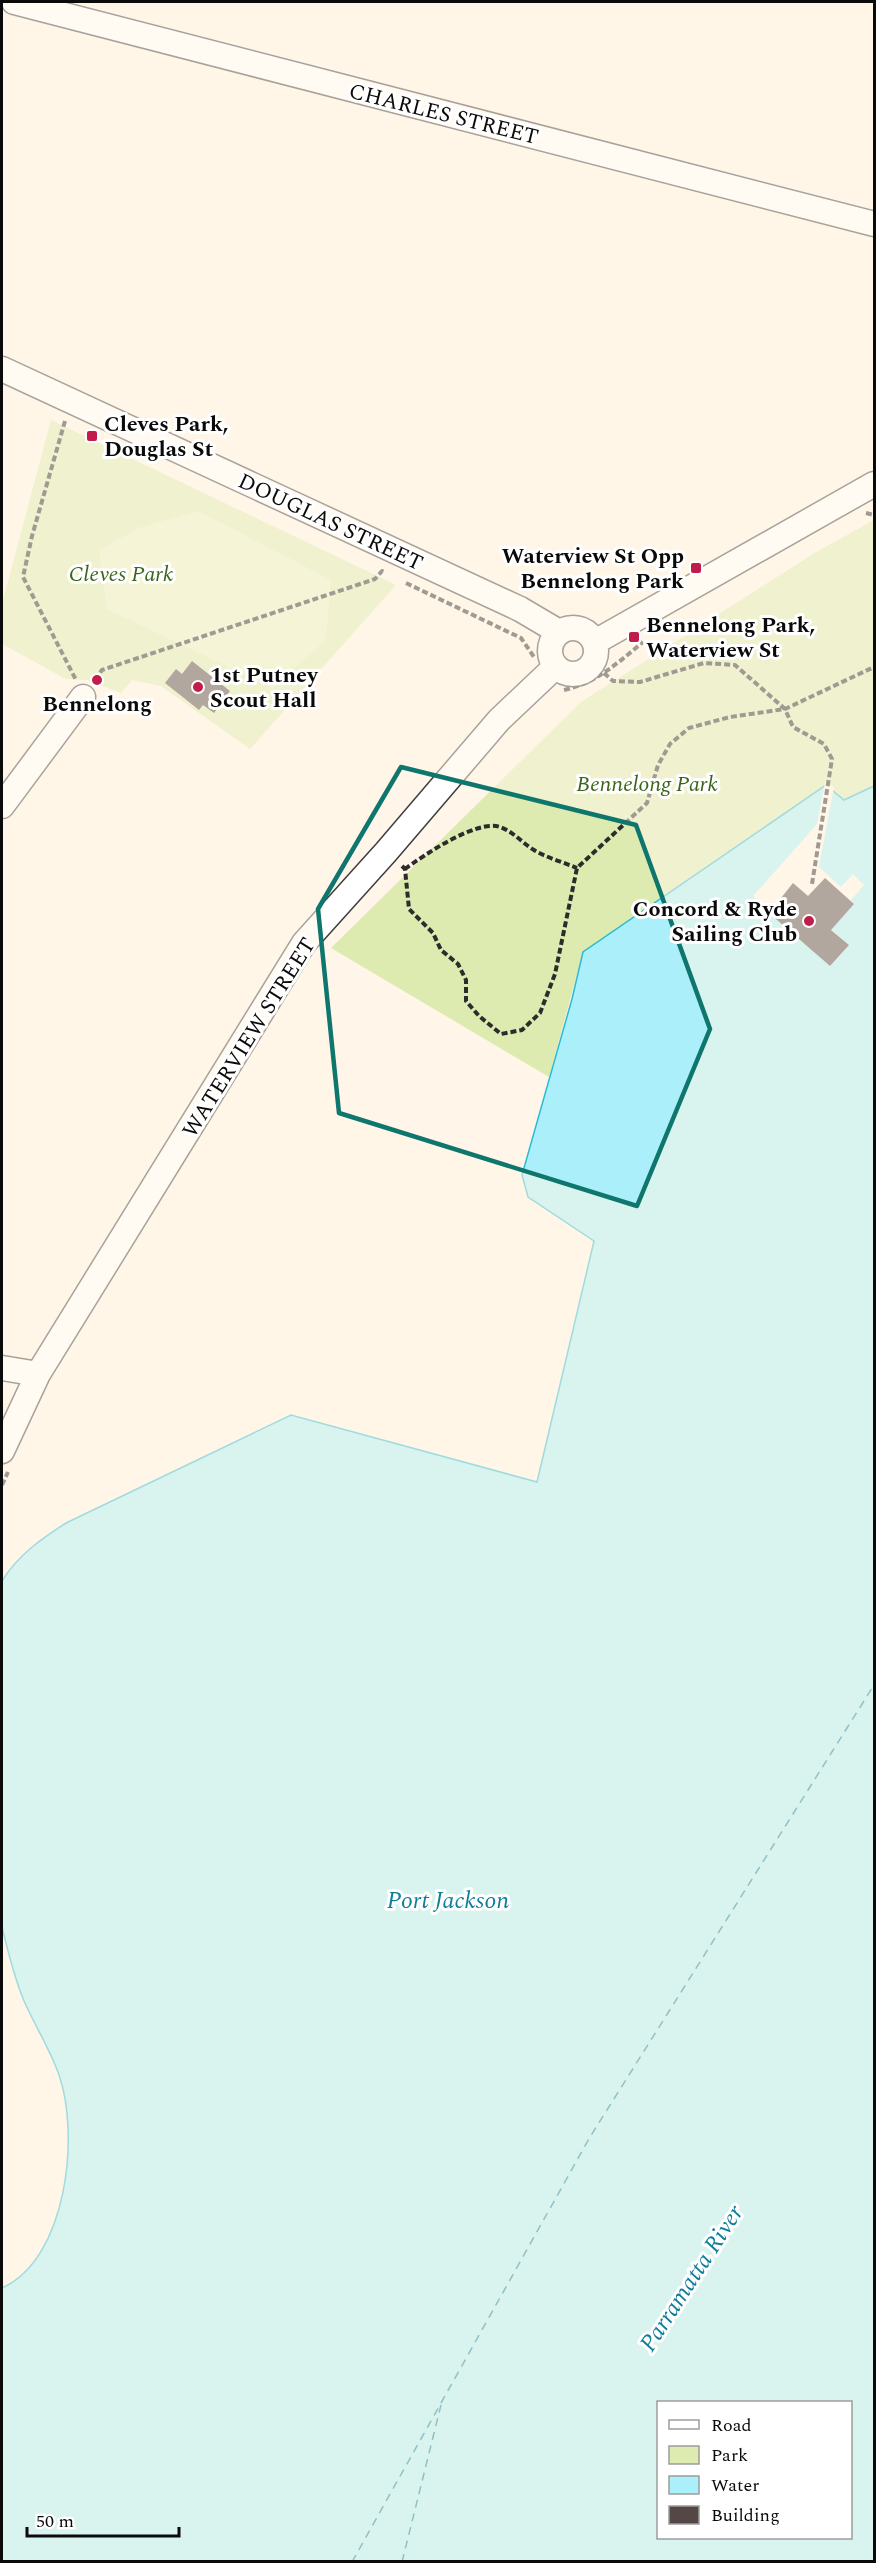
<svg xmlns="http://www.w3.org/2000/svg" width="876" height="2563" font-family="Spectral,serif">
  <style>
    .green { fill: #ddebb0 }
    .pitch { fill: #ecf1c3 }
    .water { fill: #aaeff9; stroke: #2dbad4; stroke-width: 1.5; fill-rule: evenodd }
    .pier { fill: #fff5e8 }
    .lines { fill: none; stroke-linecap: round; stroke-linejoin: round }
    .ferry { stroke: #0f7e9a; stroke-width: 1.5; stroke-dasharray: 8 6; stroke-linecap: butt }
    .building { fill: #534846 }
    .minor-casing { stroke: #3d3d3d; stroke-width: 27 }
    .path { stroke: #2c2c2c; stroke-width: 4; stroke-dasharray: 6 3; stroke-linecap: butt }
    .minor { stroke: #fff; stroke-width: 24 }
    .marked { fill: none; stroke: #0f766e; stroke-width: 4.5; stroke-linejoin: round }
    .poi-dot { fill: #c01d4c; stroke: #fff; stroke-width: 2 }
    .labels { text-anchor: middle; stroke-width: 6; stroke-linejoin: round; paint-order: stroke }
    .street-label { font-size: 22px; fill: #0a0a0a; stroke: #fff }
    .poi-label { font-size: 22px; font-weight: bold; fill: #0a0a0a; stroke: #fff; text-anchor: start }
    .park-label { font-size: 22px; font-style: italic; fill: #3b6419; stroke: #fff }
    .water-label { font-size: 24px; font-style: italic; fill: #0f7e9a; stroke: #fff }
  </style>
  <rect width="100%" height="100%" fill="#fff5e8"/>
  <path class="green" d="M51 420 396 585 250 749 161 686 132 680 121 693 87 680 66 679 2 644V604Z
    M874 520V786L843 800 583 952 549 1077 331 948 581 702 813 554Z"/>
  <path class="pitch" d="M198 511 331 580 326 640 272 688 107 609 99 551 138 528Z"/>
  <path class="water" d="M826 785 844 800 874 786V2561H2V2288C67 2259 80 2135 59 2075 50 2049 35 2026 24 2001 14 1977 8 1952 2 1927V1581C18 1555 41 1539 66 1523L291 1415 537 1482 594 1241 528 1197 522 1175 572 999 583 952ZM658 2402H850V2538H658Z"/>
  <path class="pier" d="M825 782 834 787 819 867 841 887 853 874 864 885 851 900 854 904 831 929 849 945 830 966 753 896 817 824Z"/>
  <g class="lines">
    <path class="ferry" d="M352 2562 590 2137 874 1685
      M402 2562 441 2405"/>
  </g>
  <path class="building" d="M192 661 230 691 214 713 203 705 199 710 165 683 176 669 182 674Z
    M825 878 854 904 831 930 849 945 830 966 769 913 793 883 808 896Z"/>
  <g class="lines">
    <g class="minor-casing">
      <path id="minor" d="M14 2 874 224
        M2 369 520 609 559 632
        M550 651a23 23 0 1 1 46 0a23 23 0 1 1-46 0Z
        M595 642 874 484
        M2 806 83 697
        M2 1368 38 1374
        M2 1451 38 1374 304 943 386 852 499 720 555 667"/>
    </g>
    <path class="path" d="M65 421 32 536 23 577 76 680
      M866 513 874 515
      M406 583 521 638 534 657
      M604 673 613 681 640 682 704 663 735 665 785 709 793 727 824 744 832 759 812 884
      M95 680 102 670 375 579 382 571 385 573
      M564 690C596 683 619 662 643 642
      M402 866 405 869 409 909 433 933 441 950 458 964 466 980V1001L479 1016 501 1034 522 1030 540 1013 555 974 577 868 647 803 658 765 670 744 689 728 730 717 785 709 874 667
      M405 869C424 855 477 819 500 827 514 832 522 843 534 850 547 858 563 862 577 868
      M2 1485 8 1472"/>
    <use href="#minor" class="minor"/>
  </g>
  <path d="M0 0H876V2563H0ZM401 767 636 825 710 1029 637 1206 339 1113 318 909Z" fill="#fff5e8" fill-opacity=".55" fill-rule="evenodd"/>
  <path class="marked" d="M401 767 636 825 710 1029 637 1206 339 1113 318 909Z"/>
  <g class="poi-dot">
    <rect x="86" y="430" width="12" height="12" rx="3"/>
    <rect x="690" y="562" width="12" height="12" rx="3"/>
    <rect x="628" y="631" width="12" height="12" rx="3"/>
    <circle cx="97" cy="680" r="6"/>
    <circle cx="198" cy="687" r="6"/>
    <circle cx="809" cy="921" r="6"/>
  </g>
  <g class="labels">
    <g class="street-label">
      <text transform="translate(444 113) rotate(14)" y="8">CHARLES STREET</text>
      <text transform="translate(331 521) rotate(25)" y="8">DOUGLAS STREET</text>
      <text transform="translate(248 1037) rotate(-58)" y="8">WATERVIEW STREET</text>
    </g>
    <g class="poi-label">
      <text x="104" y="431">Cleves Park,<tspan x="104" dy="25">Douglas St</tspan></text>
      <text x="684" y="563" text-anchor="end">Waterview St Opp<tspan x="684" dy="25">Bennelong Park</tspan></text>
      <text x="646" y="632">Bennelong Park,<tspan x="646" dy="25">Waterview St</tspan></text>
      <text x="210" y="682">1st Putney<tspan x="210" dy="25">Scout Hall</tspan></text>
      <text x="97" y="711" text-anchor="middle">Bennelong</text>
      <text x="797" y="916" text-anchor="end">Concord &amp; Ryde<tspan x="797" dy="25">Sailing Club</tspan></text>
    </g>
    <g class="park-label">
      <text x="121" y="581">Cleves Park</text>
      <text x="647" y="791">Bennelong Park</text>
    </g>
    <g class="water-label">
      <text x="448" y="1908">Port Jackson</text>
      <text transform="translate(691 2278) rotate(-57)" y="8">Parramatta River</text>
    </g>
  </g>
  <rect width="876" height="2563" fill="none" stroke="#0a0a0a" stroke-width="6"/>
  <rect x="657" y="2401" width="195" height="138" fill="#ffffff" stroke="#9d9d9d" stroke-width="1.5"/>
  <rect x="669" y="2420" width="30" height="9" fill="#ffffff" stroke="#9d9d9d" stroke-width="1.5"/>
  <text x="711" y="2431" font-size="18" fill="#0a0a0a">Road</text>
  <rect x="669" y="2446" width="30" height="18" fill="#ddebb0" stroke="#9d9d9d" stroke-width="1.5"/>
  <text x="711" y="2461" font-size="18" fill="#0a0a0a">Park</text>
  <rect x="669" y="2476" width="30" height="18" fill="#aaeff9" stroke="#9d9d9d" stroke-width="1.5"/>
  <text x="711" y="2491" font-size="18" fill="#0a0a0a">Water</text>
  <rect x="669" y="2506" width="30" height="18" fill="#534846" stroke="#9d9d9d" stroke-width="1.5"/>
  <text x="711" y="2521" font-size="18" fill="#0a0a0a">Building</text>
  <path d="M27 2527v9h152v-9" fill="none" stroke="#0a0a0a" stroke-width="3"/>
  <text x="36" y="2527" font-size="18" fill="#0a0a0a" stroke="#ffffff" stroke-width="4.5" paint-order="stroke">50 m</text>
</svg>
